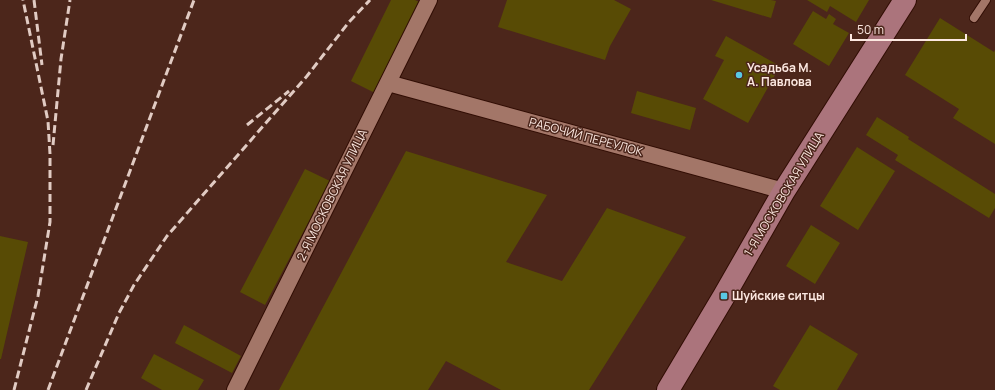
<svg xmlns="http://www.w3.org/2000/svg" width="995" height="390" font-family="Manrope,sans-serif">
  <style>
    .building { fill: #584b05 }
    .lines { fill: none; stroke-linecap: round; stroke-linejoin: round }
    .lane-casing { stroke: #310d04; stroke-width: 10 }
    .street-casing { stroke: #310d04; stroke-width: 18 }
    .secondary-casing { stroke: #310d04; stroke-width: 24 }
    .lane { stroke: #a37668; stroke-width: 8 }
    .street { stroke: #a37668; stroke-width: 16 }
    .secondary { stroke: #ab747c; stroke-width: 22 }
    .rail { stroke: #e1cbc3; stroke-width: 3; stroke-dasharray: 8 4; stroke-linecap: butt }
    .poi-dot { fill: #59c8e4; stroke: #4c261b; stroke-width: 1.5 }
    .labels { text-anchor: middle; stroke-width: 3; stroke-linejoin: round; paint-order: stroke }
    .poi-label { font-size: 12px; font-weight: bold; fill: #fce8e1; stroke: #4c261b; text-anchor: start }
    .street-label { font-size: 12px; fill: #fce8e1; stroke: #4c261b }
  </style>
  <rect width="100%" height="100%" fill="#4c261b"/>
  <path class="building" d="M391 0H415L426 5 381 96 351 81Z
    M507 0H614L631 9 610 46 605 60 498 27Z
    M711 0H771L776 1 771 18Z
    M807 0H869L856 22 830 6 827 12Z
    M813 11 826 19 829 14 836 19 833 24 849 33 829 66 793 44Z
    M940 18 994 52 995 50V144L953 118 959 109 905 75Z
    M726 36 780 66 748 123 703 99 724 60 715 56Z
    M637 91 696 108 690 130 631 113Z
    M877 117 909 137 908 139 995 194V208L989 218 895 160 898 155 866 135Z
    M857 147 895 171 858 230 820 206Z
    M406 151 547 195 506 262 562 281 607 208 686 237 589 390H501L446 361 428 390H279Z
    M305 169 330 181 265 305 240 292Z
    M811 225 840 243 815 284 786 266Z
    M0 236 28 242 1 359H0Z
    M184 325 241 356 232 373 175 343Z
    M810 325 858 354 837 390H780L773 386Z
    M154 354 204 380 198 390H162L141 378Z"/>
  <g class="lines">
    <g class="lane-casing">
      <path id="lane" d="M974 18 986 0"/>
    </g>
    <g class="street-casing">
      <path id="street" d="M388 83 784 191
        M235 390 429 0"/>
    </g>
    <g class="secondary-casing">
      <path id="secondary" d="M668 390 724 296 784 191 905 0"/>
    </g>
    <use href="#lane" class="lane"/>
    <use href="#street" class="street"/>
    <use href="#secondary" class="secondary"/>
    <path class="rail" d="M34 0 42 65
      M247 125 289 91
      M53 145 61 59 70 0
      M14 390 38 296 50 222V154L48 121 23 0
      M48 390 194 0
      M86 390 119 313 134 285 167 236 307 76 349 22 370 0"/>
  </g>
  <g class="poi-dot">
    <circle cx="739" cy="75" r="4"/>
    <rect x="720" y="292" width="8" height="8" rx="2"/>
  </g>
  <g class="labels">
    <g class="poi-label">
      <text x="747" y="72">Усадьба М.<tspan x="747" dy="14">А. Павлова</tspan></text>
      <text x="732" y="300">Шуйские ситцы</text>
    </g>
    <g class="street-label">
      <text transform="translate(586 137) rotate(15)" y="4">РАБОЧИЙ ПЕРЕУЛОК</text>
      <text transform="translate(784 194) rotate(-59)" y="4">1-Я МОСКОВСКАЯ УЛИЦА</text>
      <text transform="translate(332 195) rotate(-64)" y="4">2-Я МОСКОВСКАЯ УЛИЦА</text>
    </g>
  </g>
  <path d="M851 34v6h115v-6" fill="none" stroke="#fce8e1" stroke-width="2"/>
  <text x="857" y="34" font-size="12" fill="#fce8e1" stroke="#4c261b" stroke-width="3" paint-order="stroke">50 m</text>
</svg>
